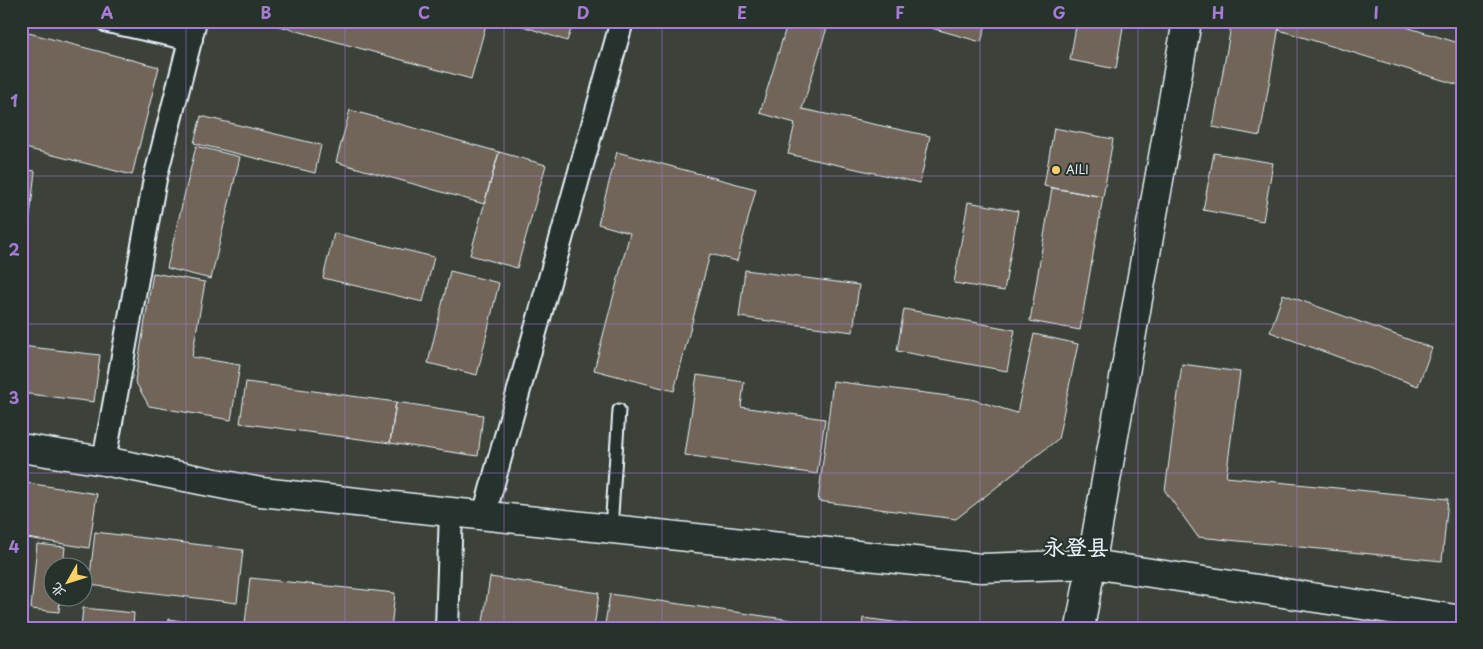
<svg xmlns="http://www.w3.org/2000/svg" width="1483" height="649" font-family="'Playpen Sans','LXGW WenKai TC',sans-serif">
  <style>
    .building { fill: #6f6558; stroke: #e8f1f8 }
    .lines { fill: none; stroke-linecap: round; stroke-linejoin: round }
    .service-casing { stroke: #e8f1f8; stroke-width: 15 }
    .minor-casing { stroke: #e8f1f8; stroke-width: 26 }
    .tertiary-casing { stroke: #e8f1f8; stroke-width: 31 }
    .service { stroke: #26332d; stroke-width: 11 }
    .minor { stroke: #26332d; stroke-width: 22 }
    .tertiary { stroke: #26332d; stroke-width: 28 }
    .grid { fill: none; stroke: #a77bd6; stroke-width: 1; stroke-opacity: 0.55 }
    .poi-dot { fill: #ffd166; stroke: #26332d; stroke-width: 2 }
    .labels { text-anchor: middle; stroke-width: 4; stroke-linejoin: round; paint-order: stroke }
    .poi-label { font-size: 12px; fill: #e8f1f8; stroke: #26332d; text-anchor: start }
    .town-label { font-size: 22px; font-weight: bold; fill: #e8f1f8; stroke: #26332d }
    .neatline { fill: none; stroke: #a77bd6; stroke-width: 2 }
    .grid-label { font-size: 16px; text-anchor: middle; font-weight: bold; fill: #a77bd6 }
  </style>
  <rect width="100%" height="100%" fill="#3c423a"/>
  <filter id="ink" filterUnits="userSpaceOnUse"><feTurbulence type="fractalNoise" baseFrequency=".02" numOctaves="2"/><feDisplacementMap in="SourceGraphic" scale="10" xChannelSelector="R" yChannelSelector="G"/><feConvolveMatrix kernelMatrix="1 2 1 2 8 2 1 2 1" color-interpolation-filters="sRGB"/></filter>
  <g filter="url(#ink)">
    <path class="building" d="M261 21H487L471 79Z
      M508 21H574L567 41Z
      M788 21H829L802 109 930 136 920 183 788 154 795 123 760 113Z
      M930 21H987L981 42 928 27Z
      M1077 21H1124L1116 69 1070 60Z
      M1232 21H1280L1260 136 1213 127Z
      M1282 21H1386L1462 44V86L1279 30Z
      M21 31 159 67 132 175 21 147Z
      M350 110 499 152 484 204 336 162Z
      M201 116 321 145 315 173 194 143Z
      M1054 128 1113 139 1103 197 1044 186Z
      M196 146 240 157 211 279 167 268Z
      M499 152 546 165 517 268 470 255Z
      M617 152 756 189 737 261 710 254 674 391 594 370 630 233 598 224Z
      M1214 153 1273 163 1263 221 1203 210Z
      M21 169 35 171 21 299Z
      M1052 188 1103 197 1080 330 1030 321Z
      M968 202 1018 211 1004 291 954 283Z
      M334 233 434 257 423 302 323 278Z
      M745 270 859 285 853 332 739 317Z
      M450 271 499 283 477 375 428 363Z
      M153 273 205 282 192 357 240 365 231 420 149 406 135 381Z
      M1283 294 1432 348 1418 386 1270 332Z
      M904 309 1015 330 1007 371 897 351Z
      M1034 334 1078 344 1058 439 956 519 818 501 833 381 971 399 1017 413Z
      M21 346 100 355 94 402 21 393Z
      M1182 364 1240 372 1226 477 1448 499 1442 561 1198 537 1165 491Z
      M697 375 744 382 741 407 825 419 817 474 685 455Z
      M246 382 396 402 390 443 240 423Z
      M396 402 483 415 478 456 390 443Z
      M21 482 97 494 89 548 21 537Z
      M95 532 243 550 237 603 89 585Z
      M37 544 65 547 63 566H52V596H60L59 612 31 609Z
      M490 577 599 593 594 628H482Z
      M250 578 395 593 391 628H278L245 624Z
      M610 594 847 628H629L605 624Z
      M83 608 134 613 133 628H81Z
      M863 618 939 628H862Z
      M169 619 217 627V628H168Z"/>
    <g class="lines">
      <g class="service-casing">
        <path id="service" d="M611 529 619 410"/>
      </g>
      <g class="minor-casing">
        <path id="minor" d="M108 21 191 39
          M104 461 155 179 195 21
          M484 515 622 21
          M447 628 451 512"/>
      </g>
      <g class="tertiary-casing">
        <path id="tertiary" d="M21 448 104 461 261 492 981 568 1092 564 1462 620
          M1080 628 1187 21"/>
      </g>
      <use href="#service" class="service"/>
      <use href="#minor" class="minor"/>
      <use href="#tertiary" class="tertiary"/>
    </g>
  </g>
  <path class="grid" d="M186 21V628M345 21V628M504 21V628M662 21V628M821 21V628M980 21V628M1138 21V628M1297 21V628M21 176H1462M21 324H1462M21 473H1462"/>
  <circle class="poi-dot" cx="1056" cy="170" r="5"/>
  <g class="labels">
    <g class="poi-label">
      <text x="1066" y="174">AILI</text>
    </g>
    <g class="town-label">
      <text x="1076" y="555">永登县</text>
    </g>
  </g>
  <rect width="1483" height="649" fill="none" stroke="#26332d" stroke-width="55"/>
  <g transform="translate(68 582) rotate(231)"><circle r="24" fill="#26332d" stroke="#747f7e"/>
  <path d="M0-4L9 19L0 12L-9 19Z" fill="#ffd166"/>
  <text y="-8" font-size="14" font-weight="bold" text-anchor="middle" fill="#e8f1f8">北</text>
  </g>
  <rect x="28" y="28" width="1428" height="594" class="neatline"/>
  <g class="grid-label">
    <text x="107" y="19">A</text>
    <text x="266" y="19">B</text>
    <text x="424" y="19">C</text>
    <text x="583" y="19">D</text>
    <text x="742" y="19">E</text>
    <text x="900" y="19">F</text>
    <text x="1059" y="19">G</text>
    <text x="1218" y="19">H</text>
    <text x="1376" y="19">I</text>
    <text x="14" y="107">1</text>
    <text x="14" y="256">2</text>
    <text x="14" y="404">3</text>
    <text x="14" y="553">4</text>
  </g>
</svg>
